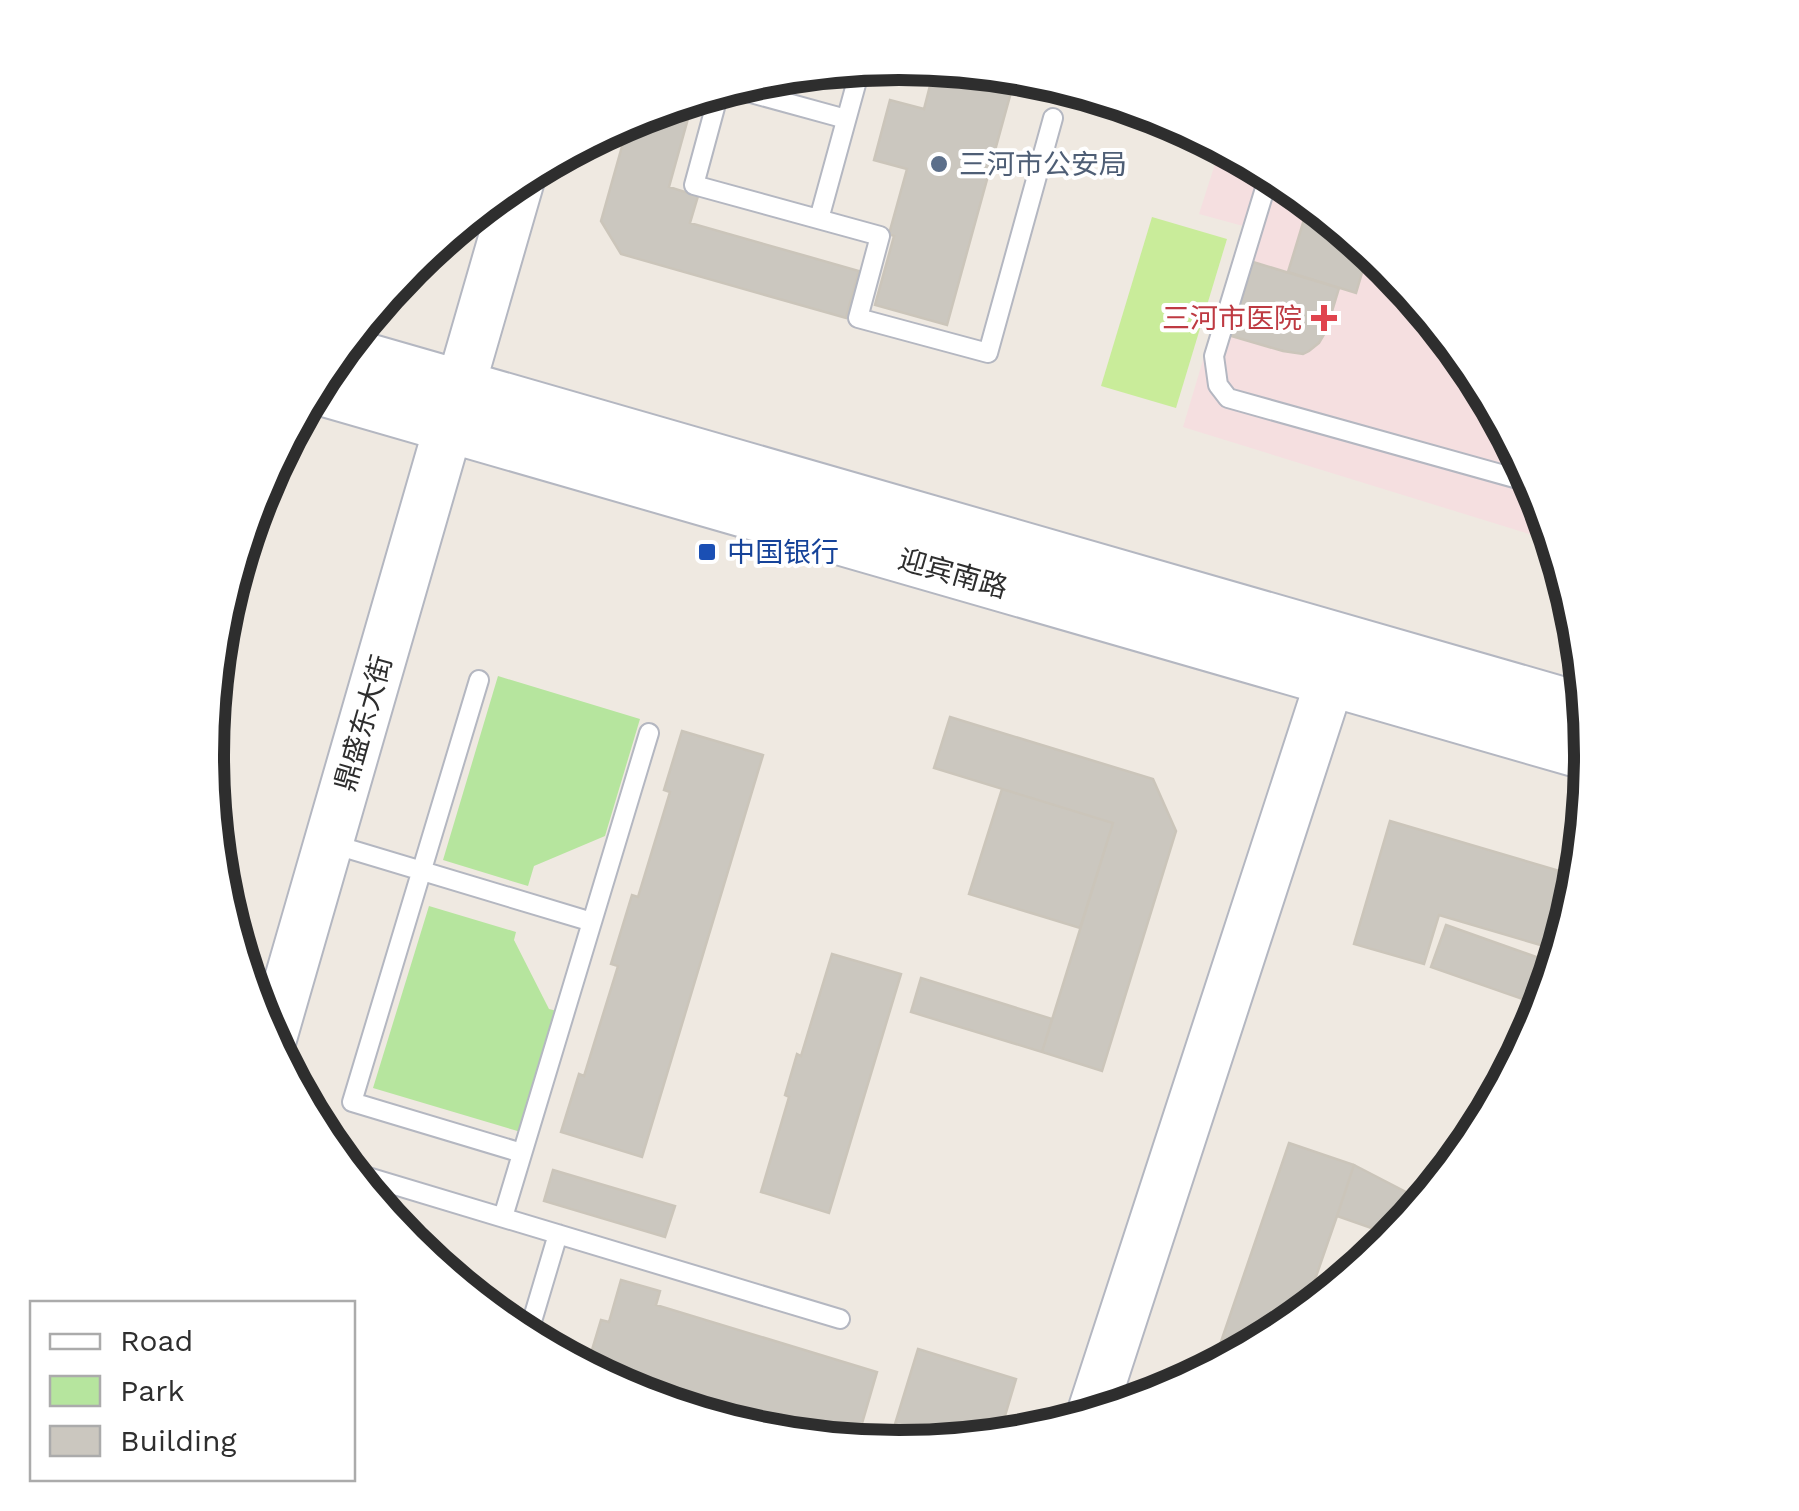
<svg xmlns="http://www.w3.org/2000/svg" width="1799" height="1511" font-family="'Work Sans','Noto Sans SC',sans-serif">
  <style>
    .medical { fill: #f5dfe0 }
    .green { fill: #b6e59e }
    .pitch { fill: #c9ec9a }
    .building { fill: #cbc7bf; stroke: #cbc5ba; stroke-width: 2.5 }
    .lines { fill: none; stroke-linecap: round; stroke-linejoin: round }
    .lane-casing { stroke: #b4b7c1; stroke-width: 22 }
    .secondary-casing { stroke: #b4b7c1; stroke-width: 52 }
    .lane { stroke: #fff; stroke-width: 18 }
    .secondary { stroke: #fff; stroke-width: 48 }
    .service-dot { fill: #5c6f8a; stroke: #fff; stroke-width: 4 }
    .health-dot { fill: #e0444e; stroke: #fff; stroke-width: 4 }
    .transit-dot { fill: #1a4fb4; stroke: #fff; stroke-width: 4 }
    .labels { text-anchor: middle; stroke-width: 8; stroke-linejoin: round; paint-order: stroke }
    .service-label { font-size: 28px; fill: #4e5e75; stroke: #fff; text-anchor: start }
    .health-label { font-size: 28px; fill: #be3a42; stroke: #fff; text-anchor: end }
    .transit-label { font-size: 28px; fill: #164399; stroke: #fff; text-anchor: start }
    .street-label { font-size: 28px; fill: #2e2e2e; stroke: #fff }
    .rim { fill: none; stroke: #2e2e2e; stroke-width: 12 }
  </style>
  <rect width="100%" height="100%" fill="#efe9e1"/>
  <path class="medical" d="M1221 145 1285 180 1390 266 1476 371 1540 491 1555 542 1183 427 1243 226 1199 214Z"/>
  <path class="green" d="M498 676 640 719 605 836 534 866 528 886 443 860Z
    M429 906 516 932 514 940 549 1009 557 1011 521 1132 373 1088Z"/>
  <path class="pitch" d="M1152 217 1227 239 1176 408 1101 386Z"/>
  <path class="building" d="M935 66 1016 74 947 325 875 305 894 236 889 234 907 169 874 160 890 100 924 109Z
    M694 97 669 187 698 196 690 223 859 271 846 318 621 254 601 221 630 118Z
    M1310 200 1369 249 1356 293 1288 272Z
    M1253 262 1339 288 1326 331 1319 343 1309 351 1303 354 1283 351 1231 336Z
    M950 717 1153 779 1176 831 1102 1071 1042 1052 1113 823 934 768Z
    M682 731 763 755 642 1157 561 1132 579 1074 584 1076 618 966 611 964 632 895 638 897 670 792 664 790Z
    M207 752 217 755 209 781 207 755Z
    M1002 789 1113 823 1080 928 969 894Z
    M1390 821 1570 874 1547 947 1439 915 1424 964 1354 944Z
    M1570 874 1580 877 1579 891 1561 951 1547 947Z
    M1446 925 1542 959 1528 1001 1431 967Z
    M1556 953 1560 955 1550 987 1542 983Z
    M832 954 901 974 829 1213 761 1192 789 1097 785 1095 797 1054 801 1056Z
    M921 978 1052 1019 1042 1052 911 1012Z
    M1289 1143 1354 1165 1337 1216 1302 1317 1284 1332 1211 1371Z
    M1354 1165 1425 1202 1397 1237 1337 1216Z
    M553 1170 675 1206 665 1237 544 1201Z
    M621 1280 660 1291 656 1305 877 1372 856 1444 764 1435 634 1396 586 1370 601 1320 609 1322Z
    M918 1349 1016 1379 998 1439 899 1448 888 1447Z"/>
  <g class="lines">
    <g class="lane-casing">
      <path id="lane" d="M729 87 846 119
        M720 89 694 185 880 236 858 318 988 353 1053 118
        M1270 172 1214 356 1218 385 1228 398 1536 484
        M819 219 861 66
        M479 680 352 1102 522 1153
        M329 843 592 922
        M348 1171 840 1319
        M503 1217 649 733
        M527 1338 558 1234"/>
    </g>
    <g class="secondary-casing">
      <path id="secondary" d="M340 350 1588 709
        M314 389 1592 757
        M271 1042 521 176
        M1090 1418 1330 681"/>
    </g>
    <use href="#lane" class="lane"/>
    <use href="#secondary" class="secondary"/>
  </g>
  <circle class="service-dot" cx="939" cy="164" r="10"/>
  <path class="health-dot" d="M1319 303h10v10h10v10h-10v10h-10v-10h-10v-10h10z"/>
  <rect class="transit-dot" x="697" y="542" width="20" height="20" rx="5"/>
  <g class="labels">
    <g class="service-label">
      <text x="959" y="174">三河市公安局</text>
    </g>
    <g class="health-label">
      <text x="1302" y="328">三河市医院</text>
    </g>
    <g class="transit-label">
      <text x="727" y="562">中国银行</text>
    </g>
    <g class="street-label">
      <text transform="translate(953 573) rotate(16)" y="10">迎宾南路</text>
      <text transform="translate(363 723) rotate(-74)" y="10">鼎盛东大街</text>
    </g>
  </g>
  <path d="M0 0H1799V1511H0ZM224 755a675 675 0 1 1 1350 0a675 675 0 1 1-1350 0Z" fill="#fff" fill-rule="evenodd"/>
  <path class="rim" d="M224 755a675 675 0 1 1 1350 0a675 675 0 1 1-1350 0Z"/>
  <rect x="30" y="1301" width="325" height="180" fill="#ffffff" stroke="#ababab" stroke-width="2.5"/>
  <rect x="50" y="1334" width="50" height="15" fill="#ffffff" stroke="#ababab" stroke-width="2.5"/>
  <text x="120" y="1351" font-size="30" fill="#2e2e2e">Road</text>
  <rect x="50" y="1376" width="50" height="30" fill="#b6e59e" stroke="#ababab" stroke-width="2.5"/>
  <text x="120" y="1401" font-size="30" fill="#2e2e2e">Park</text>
  <rect x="50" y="1426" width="50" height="30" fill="#cbc7bf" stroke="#ababab" stroke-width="2.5"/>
  <text x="120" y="1451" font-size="30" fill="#2e2e2e">Building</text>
</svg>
